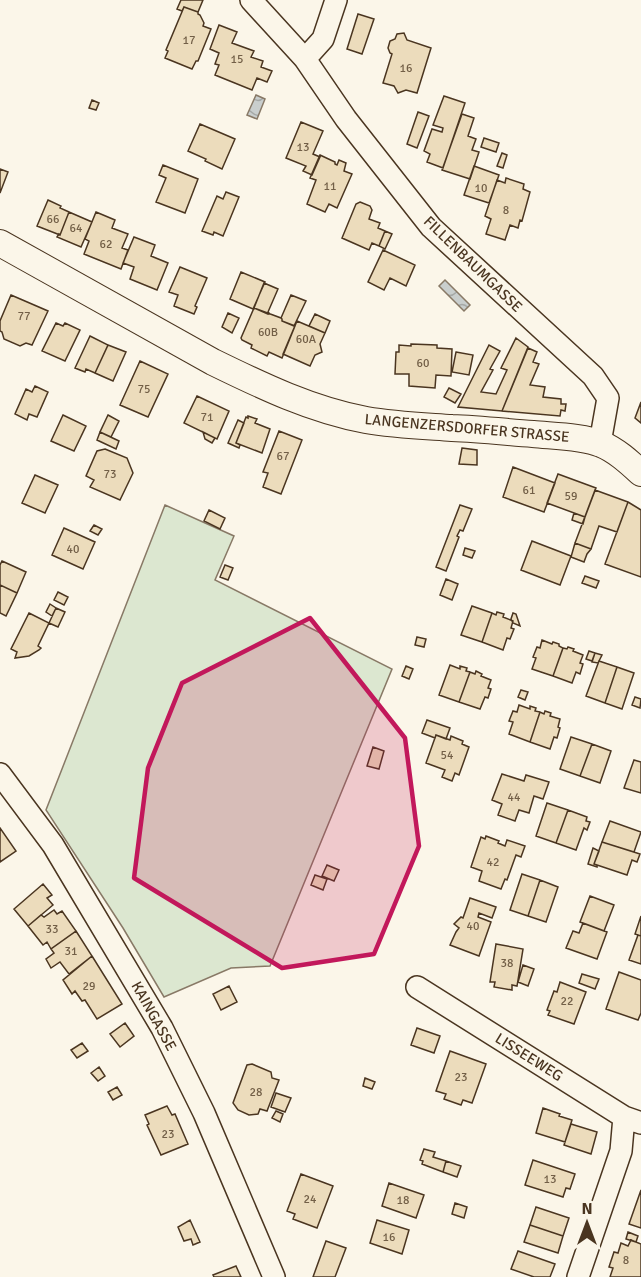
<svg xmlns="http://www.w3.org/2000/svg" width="641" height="1277" font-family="Signika,sans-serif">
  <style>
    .green { fill: #dce7d0; stroke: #887966; stroke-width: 1.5 }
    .water { fill: url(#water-waves); stroke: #887966; stroke-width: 1.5 }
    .building { fill: #ecdcbc; stroke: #4a3520; stroke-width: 1.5 }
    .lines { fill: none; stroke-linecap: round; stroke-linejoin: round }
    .minor-casing { stroke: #4a3520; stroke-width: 24 }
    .major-casing { stroke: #4a3520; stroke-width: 28 }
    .minor { stroke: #fbf6e9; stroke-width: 21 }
    .major { stroke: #fbf6e9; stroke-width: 26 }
    .marked { fill: #c2185b; fill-opacity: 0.2; stroke: #c2185b; stroke-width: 4.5; stroke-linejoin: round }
    .labels { text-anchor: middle; stroke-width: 4.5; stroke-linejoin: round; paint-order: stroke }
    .number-label { font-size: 12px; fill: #725f47 }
    .street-label { font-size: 15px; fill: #4a3520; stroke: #fbf6e9 }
  </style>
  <defs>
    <pattern id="water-waves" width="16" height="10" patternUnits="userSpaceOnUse" patternTransform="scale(1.5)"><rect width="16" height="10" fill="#c9cecd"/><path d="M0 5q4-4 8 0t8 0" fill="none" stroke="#a5a8a6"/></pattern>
  </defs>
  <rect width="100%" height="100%" fill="#fbf6e9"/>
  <path class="green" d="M165 505 234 536 215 580 392 669 270 966 231 968 164 997 123 928 46 810Z"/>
  <path class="water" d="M256 95 265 99 257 119 247 115Z
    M445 280 470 305 464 311 439 286Z"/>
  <path class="building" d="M181 0H203L198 12 184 7 182 11 177 9Z
    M184 7 198 12V14L200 15 204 23 203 26 211 29 198 61H196L192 69 165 58 168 51 166 50Z
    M358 14 374 19 362 54 347 49Z
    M219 25 237 32 232 43 254 51 251 57 263 61 261 67 272 71 267 82 257 78 252 90 215 75 219 65 215 64 219 53 210 49Z
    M404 33 407 40 431 48 417 93 406 90 398 93 394 86 383 83 392 54 390 53 388 48 390 41 395 39 397 34Z
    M444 96 465 103 443 168 427 162 430 154 424 151 432 129 442 132 443 128 433 125Z
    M92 100 99 103 96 110 89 108Z
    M418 112 429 116 417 148 407 144Z
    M462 114 474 118 468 136 476 139 472 150 479 152 470 179 442 170Z
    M301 122 323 131 313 154 320 157 312 175 303 171 306 166 286 158Z
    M200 124 235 139 222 169 205 161 206 159 188 151Z
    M484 138 499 143 496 152 481 147Z
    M502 153 507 155 503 168 497 166Z
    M320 155 335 162V164L337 165 339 160 346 163 344 171 352 174 337 208 329 204 325 212 307 204 316 180 310 178Z
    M163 165 198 179 185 213 156 202 166 178 159 175Z
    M474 166 499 175 489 203 464 195Z
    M0 169 8 172 0 193Z
    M506 178 524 184 523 189 530 192 522 221 520 220 518 228 510 225 505 240 486 234 491 219 485 216 497 180 505 183Z
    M226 192 239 197 223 236 214 232 213 235 202 231 217 196 223 199Z
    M48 200 61 206 60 208 69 212 60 235 37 226Z
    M360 202 370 206 372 210 369 219 380 223 378 228 385 231 379 246 372 243 369 250 342 238 356 204Z
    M69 212 92 222 81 247 57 237 59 234 60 235Z
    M96 212 115 220 112 228 128 234 122 248 128 250 121 269 84 254 89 241 85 239Z
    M385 231 392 234 385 249 379 246Z
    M134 237 155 245 151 256 168 263 157 290 130 279 134 267 123 263Z
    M383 250 415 265 406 286 390 278 384 290 368 282Z
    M180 267 207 278 195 306 197 307 194 314 174 306 178 295 169 292Z
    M241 272 265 282 253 309 230 299Z
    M264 283 278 289 268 312 269 313 268 314 254 308Z
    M11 295 48 311 32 345 26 343 20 346 4 339 2 332 0 331V321Z
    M291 295 306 301 294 326 282 321V319L281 318Z
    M254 308 281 318 282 319V321L295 326 282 358 269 352 267 356 251 348 252 345 242 340 241 338Z
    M228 313 239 318 232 333 222 327Z
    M315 314 330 321 325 333 309 326Z
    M297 321 325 333 320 344 322 352 315 355 310 366 283 354Z
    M56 323 63 326 65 323 80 330 65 361 42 351Z
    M90 336 108 345 95 373 86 369 85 372 75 368Z
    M516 338 528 347 502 411 458 407 489 345 500 351 490 369 493 370 481 392 496 394 507 370 501 368Z
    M411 344 437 345V348L452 349 451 376 436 375 435 388 409 386V374H395L396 352H399V345L411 346Z
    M108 345 126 352 113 381 95 373Z
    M528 348 537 352 533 362 539 364 530 385 545 387 543 397 561 399V404H566L565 411 561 410 560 416 502 411Z
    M456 352 473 355 469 375 452 372Z
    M140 361 168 374 148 417 120 405Z
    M35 386 48 392 37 417 29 414 27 420 15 414 26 389 32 392Z
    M449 388 461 394 455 403 444 397Z
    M197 396 229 411 217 439 184 423Z
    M641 402V423L635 418Z
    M63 415 86 426 74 451 51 441Z
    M108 415 119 421 111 437 100 432Z
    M248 416 257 419 255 423 270 429 262 453 236 443 246 417 248 418Z
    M238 420 244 423 236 443 240 445 239 448 228 443Z
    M279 431 302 440 281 494 263 487 268 473 263 472Z
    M100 432 119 441 116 449 97 440Z
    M203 432 215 438 212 443 205 439Z
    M462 448 477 450V465L459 464Z
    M105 449 127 458 133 473 120 500 90 487 94 480 86 476 97 451Z
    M513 467 555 483 544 512 503 497Z
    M558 474 596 488 585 517 547 503Z
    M35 475 58 485 45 513 22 503Z
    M595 490 628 502 617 532 599 526 591 549 575 543Z
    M628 502 641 510V577L605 564Z
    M460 505 472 509 463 531 460 530 457 536 459 537 446 571 436 567Z
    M209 510 225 518 220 529 204 521Z
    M574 513 585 517 583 524 572 520Z
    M94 525 102 529 98 535 90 531Z
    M64 528 95 542 83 569 52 555Z
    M532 541 571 556 560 585 521 570Z
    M575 543 591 549 587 554 584 562 571 557Z
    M465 548 475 551 472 558 463 555Z
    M2 561 26 572 17 593 0 585V565Z
    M225 565 233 568 228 580 220 577Z
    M585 576 599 581 596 588 582 583Z
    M446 579 458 584 452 600 440 595Z
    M0 585 17 593 6 616 0 613Z
    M58 592 68 597 64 605 54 600Z
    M50 604 56 608 52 616 46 612Z
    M472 606 492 613 482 642 461 635Z
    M56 608 65 612 58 627 49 623Z
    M497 612 504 614 503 617 513 621 511 628 514 629 510 639 507 638 503 650 482 642 492 613 496 615Z
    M29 613 49 623 38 646 41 648 39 650 29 656 15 658 17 652 11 649Z
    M513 613 516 614 520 626 513 623 511 619Z
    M417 637 426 639 424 647 415 645Z
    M542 640 552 644 553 642 559 644V646L563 648 553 676 532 669 536 658 533 657 537 647 540 648Z
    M568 647 574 649 573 651 583 655 580 663 583 664 580 674 576 672 572 683 553 676 563 648 567 649Z
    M589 651 595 653 592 661 586 659Z
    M595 653 602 655 598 663 592 662Z
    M599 661 617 667 605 703 586 696Z
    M450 665 460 669V666L467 668 466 671 470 672 459 702 439 695Z
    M406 666 413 669 409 679 402 676Z
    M617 667 634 673 622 709 605 703Z
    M476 671 482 674 481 676 491 680 488 688 491 689 488 698 485 697 480 709 459 702 470 672 475 674Z
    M521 690 528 692 525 700 518 697Z
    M635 697 641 699 640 708 632 705Z
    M519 705 530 709V706L536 708 535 711 540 712 530 742 509 734 513 722 509 721 513 711 517 712Z
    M545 711 551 713 550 716 560 719 558 727 560 728 557 738 554 737 550 749 530 742 540 712 544 714Z
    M427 720 450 728 446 739 436 735 435 738 422 733Z
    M436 735 450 740 451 736 463 741 462 744 469 747 459 775 455 773 452 781 442 777 445 770 426 763Z
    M571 737 592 744 580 776 560 769Z
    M592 744 611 751 600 783 580 776Z
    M373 747 384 751 379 769 367 766Z
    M634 760 641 762V793L624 788Z
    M502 774 524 781 526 775 549 782 543 799 534 796 529 813 519 810 515 821 498 815 502 804 492 800Z
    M547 803 568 810 556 843 536 836Z
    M568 810 587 817 586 821 590 822 587 830 584 828 576 850 556 843Z
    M610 821 641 832 634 852 602 842Z
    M0 828 16 851 0 862Z
    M486 836 499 841 498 843 505 846 507 840 525 846 521 857 516 855 507 880 505 879 501 889 479 881 482 871 471 867 481 837 485 839Z
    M602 842 640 854 637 862 632 860 627 875 594 864Z
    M593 848 599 851 594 864 597 865V867L588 864Z
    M327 865 339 870 334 881 322 876Z
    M522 874 540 880 528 916 510 910Z
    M315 875 327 879 323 890 311 885Z
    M540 880 558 887 546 922 528 916Z
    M43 884 52 895 47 898 53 905 28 926 14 909Z
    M590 896 614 905 604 931 580 922Z
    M470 898 496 907 492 918 479 913 478 917 491 922 479 956 450 945 456 932 459 928 454 924 461 917 463 918Z
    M54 910 57 914 62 911 76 931 51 949 47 942 43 945 28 926 41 915 44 917Z
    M641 916V936L635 934Z
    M583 923 607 932 597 959 566 948 573 931 579 933Z
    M76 931 92 956 69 974 60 962 51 968 46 959 54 953 51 949Z
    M638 935 641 936V964L629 960Z
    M496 944 523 949 517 986 512 985V990L494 987 495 982H490Z
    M92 956 122 1004 97 1019 85 1000 82 1001 75 991 72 994 63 980Z
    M523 965 534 969 528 986 518 982Z
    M619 972 641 980V1013L638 1020 606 1009Z
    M582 974 599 979 595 989 579 983Z
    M560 982 586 992 574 1024 548 1015 550 1011 547 1010 554 991 557 992Z
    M229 986 237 1002 221 1010 213 994Z
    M125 1023 134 1036 120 1047 110 1034Z
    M417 1028 440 1036 434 1053 411 1045Z
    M82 1043 88 1051 77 1058 71 1050Z
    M450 1051 486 1064 472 1103 463 1100 461 1105 444 1099 446 1094 436 1091Z
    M252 1064 271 1072 272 1078 279 1080 267 1111 260 1109 258 1114 249 1115 238 1110 233 1103 247 1065Z
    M99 1067 105 1076 98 1081 91 1073Z
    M365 1078 375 1082 372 1089 363 1086Z
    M117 1087 122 1095 113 1100 108 1092Z
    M276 1093 291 1098 285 1112 271 1107Z
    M167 1106 172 1115 175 1114 188 1144 161 1155 147 1125 149 1124 145 1115Z
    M543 1108 560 1114 559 1116 572 1120 565 1142 536 1133Z
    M276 1111 283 1114 280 1122 272 1118Z
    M571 1124 597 1132 591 1154 564 1145Z
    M424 1149 435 1152 433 1157 446 1161 443 1172 422 1164 423 1161 420 1160Z
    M533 1160 575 1174 570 1189 566 1188 563 1197 525 1185Z
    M446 1161 461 1166 457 1177 443 1172Z
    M301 1174 333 1186 317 1228 293 1219 295 1214 287 1211Z
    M389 1183 424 1195 416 1218 382 1206Z
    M641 1190V1228L629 1224Z
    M455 1203 467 1207 464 1218 452 1214Z
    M536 1207 569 1218 563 1236 530 1225Z
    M190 1220 200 1242 193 1245 191 1239 184 1241 178 1227Z
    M377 1220 409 1230 402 1254 370 1243Z
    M530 1225 563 1236 558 1253 524 1242Z
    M628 1232 638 1236 636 1242 626 1239Z
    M631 1240 641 1244V1277H610L613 1268 609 1267 614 1252 618 1253 621 1243 628 1246Z
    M326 1241 346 1248 335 1277H313Z
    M518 1251 555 1264 550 1277H534L511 1269Z
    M236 1266 241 1277H214L213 1275Z"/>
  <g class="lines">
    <g class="minor-casing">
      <path id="minor" d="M251 0 305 59 346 119 431 227 593 376 608 398 600 443
        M305 59 323 39 336 0
        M0 774 53 845 162 1028 204 1113 274 1277
        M417 987 624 1117 641 1123
        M578 1277 621 1151 624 1117"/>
    </g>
    <g class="major-casing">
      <path id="major" d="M0 243 213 362C262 386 312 410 366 420 394 425 423 426 452 428 479 429 506 432 533 434 553 436 583 436 601 444 616 450 629 462 641 473"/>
    </g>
    <use href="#minor" class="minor"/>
    <use href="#major" class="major"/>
  </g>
  <path class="marked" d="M310 618 405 738 419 846 374 954 282 968 134 878 148 768 182 683Z"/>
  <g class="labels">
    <g class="number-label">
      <text x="189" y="44">17</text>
      <text x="237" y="63">15</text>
      <text x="406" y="72">16</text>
      <text x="303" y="151">13</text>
      <text x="330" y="190">11</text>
      <text x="481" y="192">10</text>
      <text x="506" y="214">8</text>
      <text x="53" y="223">66</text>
      <text x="76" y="232">64</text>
      <text x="106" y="248">62</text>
      <text x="24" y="320">77</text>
      <text x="268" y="336">60B</text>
      <text x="306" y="343">60A</text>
      <text x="423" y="367">60</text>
      <text x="144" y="393">75</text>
      <text x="207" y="421">71</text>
      <text x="283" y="460">67</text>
      <text x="110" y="478">73</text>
      <text x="529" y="494">61</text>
      <text x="571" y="500">59</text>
      <text x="73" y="553">40</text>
      <text x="447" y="759">54</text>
      <text x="514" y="801">44</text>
      <text x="493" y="866">42</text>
      <text x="473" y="930">40</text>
      <text x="52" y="933">33</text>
      <text x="71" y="955">31</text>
      <text x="507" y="967">38</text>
      <text x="89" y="990">29</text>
      <text x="567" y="1005">22</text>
      <text x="461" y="1081">23</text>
      <text x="256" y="1096">28</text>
      <text x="168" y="1138">23</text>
      <text x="550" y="1183">13</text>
      <text x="310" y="1203">24</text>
      <text x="403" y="1204">18</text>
      <text x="389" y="1241">16</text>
      <text x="626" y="1264">8</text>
    </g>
    <g class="street-label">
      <text transform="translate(473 264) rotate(44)" y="5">FILLENBAUMGASSE</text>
      <text transform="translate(467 428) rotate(5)" y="5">LANGENZERSDORFER STRASSE</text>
      <text transform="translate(154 1016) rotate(61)" y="5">KAINGASSE</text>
      <text transform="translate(529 1057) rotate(32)" y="5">LISSEEWEG</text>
    </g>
  </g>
  <g transform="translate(587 1223)" stroke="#fbf6e9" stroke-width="4.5" paint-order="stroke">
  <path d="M0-4.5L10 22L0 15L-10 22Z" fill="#4a3520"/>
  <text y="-9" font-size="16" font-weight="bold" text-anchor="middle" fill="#4a3520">N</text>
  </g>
</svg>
